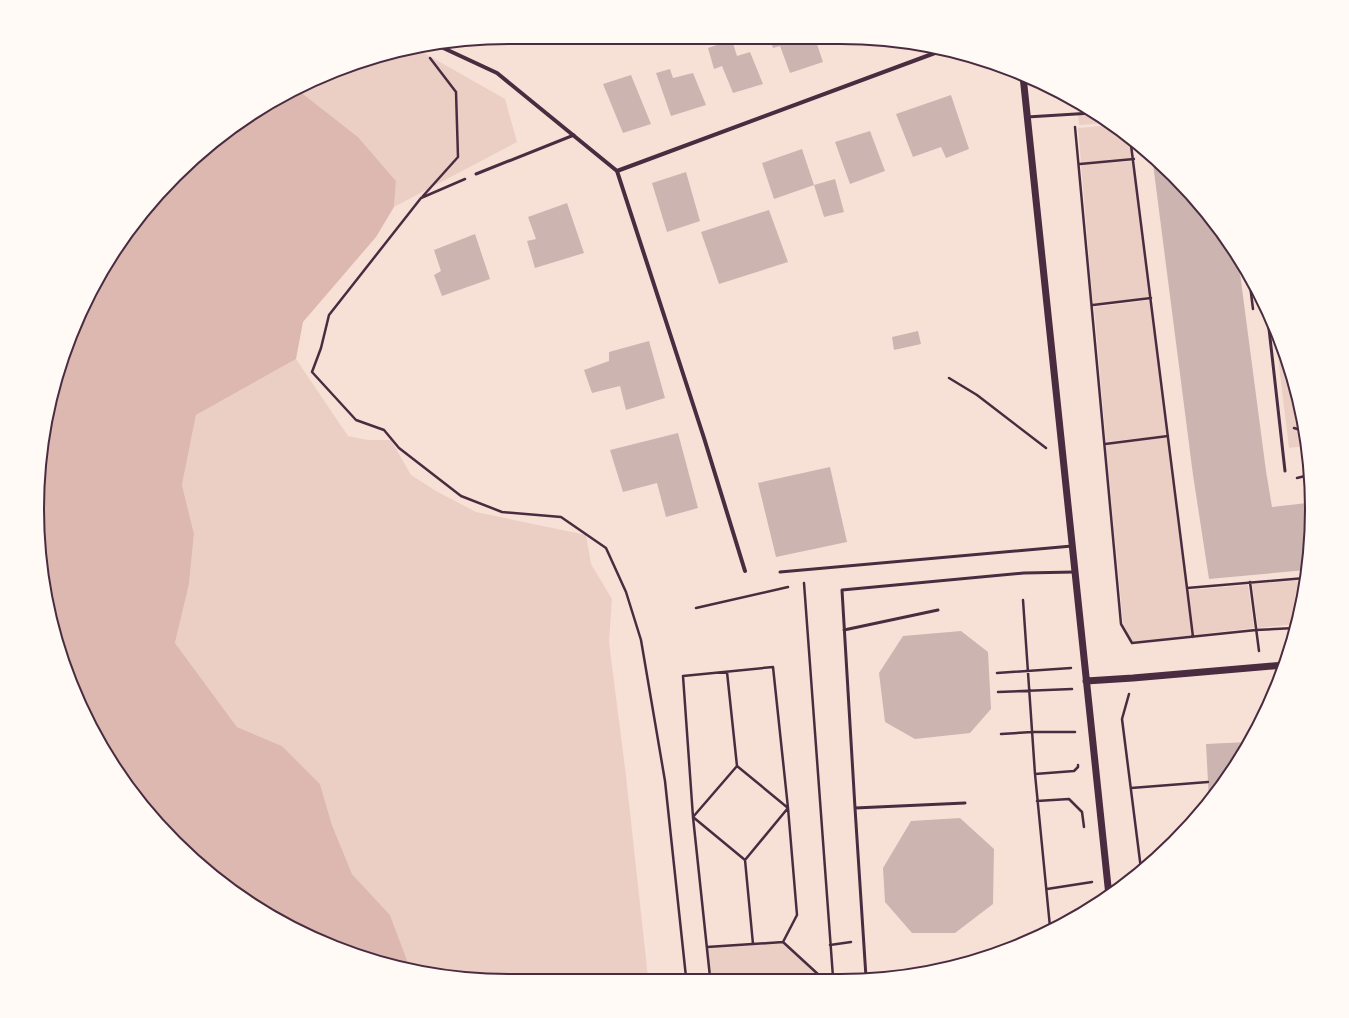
<svg xmlns="http://www.w3.org/2000/svg" width="1349" height="1018" font-family="'Roboto Condensed',sans-serif">
  <style>
    .green { fill: #ebcfc5 }
    .water { fill: #dcb8b0 }
    .building { fill: #ccb4b1 }
    .lines { fill: none; stroke-linecap: round; stroke-linejoin: round }
    .path { stroke: #4a2c40; stroke-width: 2.5 }
    .service { stroke: #4a2c40; stroke-width: 3 }
    .minor { stroke: #4a2c40; stroke-width: 4 }
    .tertiary { stroke: #4a2c40; stroke-width: 7 }
    .rim { fill: none; stroke: #4a2c40; stroke-width: 2 }
  </style>
  <rect width="100%" height="100%" fill="#f7e1d7"/>
  <path class="green" d="M417 49 505 99 517 142 394 207 396 181 358 137 298 90 387 53Z
    M1077 103 1108 123 1079 125Z
    M1112 125 1130 137 1133 159 1081 163 1078 128Z
    M1133 161 1150 297 1093 304 1081 165Z
    M1150 300 1167 435 1106 442 1094 307Z
    M1274 325 1303 417 1306 446 1289 448Z
    M296 359 348 436 368 440H391L411 475 436 491 476 512 586 535 591 564 612 599 609 642 626 776 648 977H447L410 968 390 915 352 874 332 825 320 784 282 746 237 727 175 643 189 584 194 534 182 485 196 415Z
    M1168 437 1192 636 1132 642 1123 623 1106 445Z
    M1305 580 1303 601 1296 624 1258 628 1252 584Z
    M1248 585 1254 628 1194 635 1189 590Z
    M783 942 819 977H710L707 947Z"/>
  <path class="water" d="M298 90 358 137 396 181 394 207 376 237 303 322 296 359 196 415 182 485 194 534 189 584 175 643 237 727 282 746 320 784 332 825 352 874 390 915 410 968 357 956 273 918 175 843 117 771 62 661 38 540 46 417 86 300 117 247 175 175 273 100Z"/>
  <path class="building" d="M769 38H815L823 62 790 73 780 46 773 48Z
    M732 40 737 56 750 52 763 84 733 93 722 66 714 69 708 48Z
    M670 69 673 78 693 73 706 105 671 116 656 73Z
    M631 75 651 124 623 133 603 84Z
    M951 95 969 149 946 158 941 147 913 157 896 114Z
    M870 131 885 171 850 184 835 142Z
    M802 149 814 185 835 179 844 212 824 217 814 185 774 199 762 163Z
    M1152 156 1174 175 1232 247 1238 258 1266 471 1272 507 1307 503 1305 489H1310L1312 509 1306 570 1209 579 1193 475Z
    M686 172 700 221 667 232 652 183Z
    M567 203 584 253 535 268 527 241 536 239 528 217Z
    M769 210 788 262 719 284 701 232Z
    M475 234 490 279 442 296 434 275 441 271 434 250Z
    M918 331 921 344 894 350 892 337Z
    M649 341 665 398 626 410 620 386 592 393 584 370 609 361V352Z
    M678 433 698 508 666 517 657 483 623 492 610 450Z
    M830 467 847 542 776 557 758 483Z
    M961 631 988 652 991 709 970 733 915 739 885 722 879 673 903 636Z
    M1248 742 1233 771 1209 800 1206 744Z
    M960 818 994 849 993 904 955 933H912L885 902 883 868 911 821Z"/>
  <g class="lines">
    <path class="path" d="M1075 127 1121 624 1132 643 1256 630 1295 628
      M1130 137 1187 588 1305 578
      M1080 164 1134 159
      M465 179 421 198 329 315 321 348 312 372 356 420 384 430 399 448 461 496 502 512 561 517 606 548 626 592 641 640 665 781 686 977
      M423 196 458 157 456 92 430 58
      M1249 277 1253 309
      M1093 305 1151 298
      M949 378 977 395 1046 448
      M1294 428 1304 431
      M1105 444 1168 436
      M1297 478 1309 475
      M1250 582 1259 651
      M804 583 833 977
      M1187 588 1193 637
      M1023 600 1035 774
      M696 608 788 587
      M727 672 737 766
      M997 673 1071 668
      M998 692 1072 689
      M1129 694 1122 719 1141 869
      M1001 734 1032 732H1075
      M737 766 788 808 745 860 693 817Z
      M1131 788 1208 782
      M1037 801 1069 799 1082 812 1084 827
      M745 860 753 944
      M1047 889 1092 882
      M1050 927 1035 774 1074 771 1078 767V765
      M783 942 820 976 819 977
      M830 945 851 942
      M707 947 783 942 797 915 788 808 773 667 683 676 693 817 710 977"/>
    <path class="service" d="M1027 117 1092 113
      M476 174 574 135
      M1267 311 1285 471
      M780 572 1072 546
      M844 630 938 610
      M855 808 842 590 1024 573 1075 572
      M866 977 855 808 965 803"/>
    <path class="minor" d="M439 46 497 73 617 171 704 438 745 571
      M617 171 943 50"/>
    <path class="tertiary" d="M1023 76 1109 896
      M1086 681 1133 678 1284 665"/>
  </g>
  <path d="M0 0H1349V1018H0ZM509 44H840A465 465 0 0 1 1305 509V509A465 465 0 0 1 840 974H509A465 465 0 0 1 44 509V509A465 465 0 0 1 509 44Z" fill="#fffaf5" fill-rule="evenodd"/>
  <path class="rim" d="M509 44H840A465 465 0 0 1 1305 509V509A465 465 0 0 1 840 974H509A465 465 0 0 1 44 509V509A465 465 0 0 1 509 44Z"/>
</svg>
